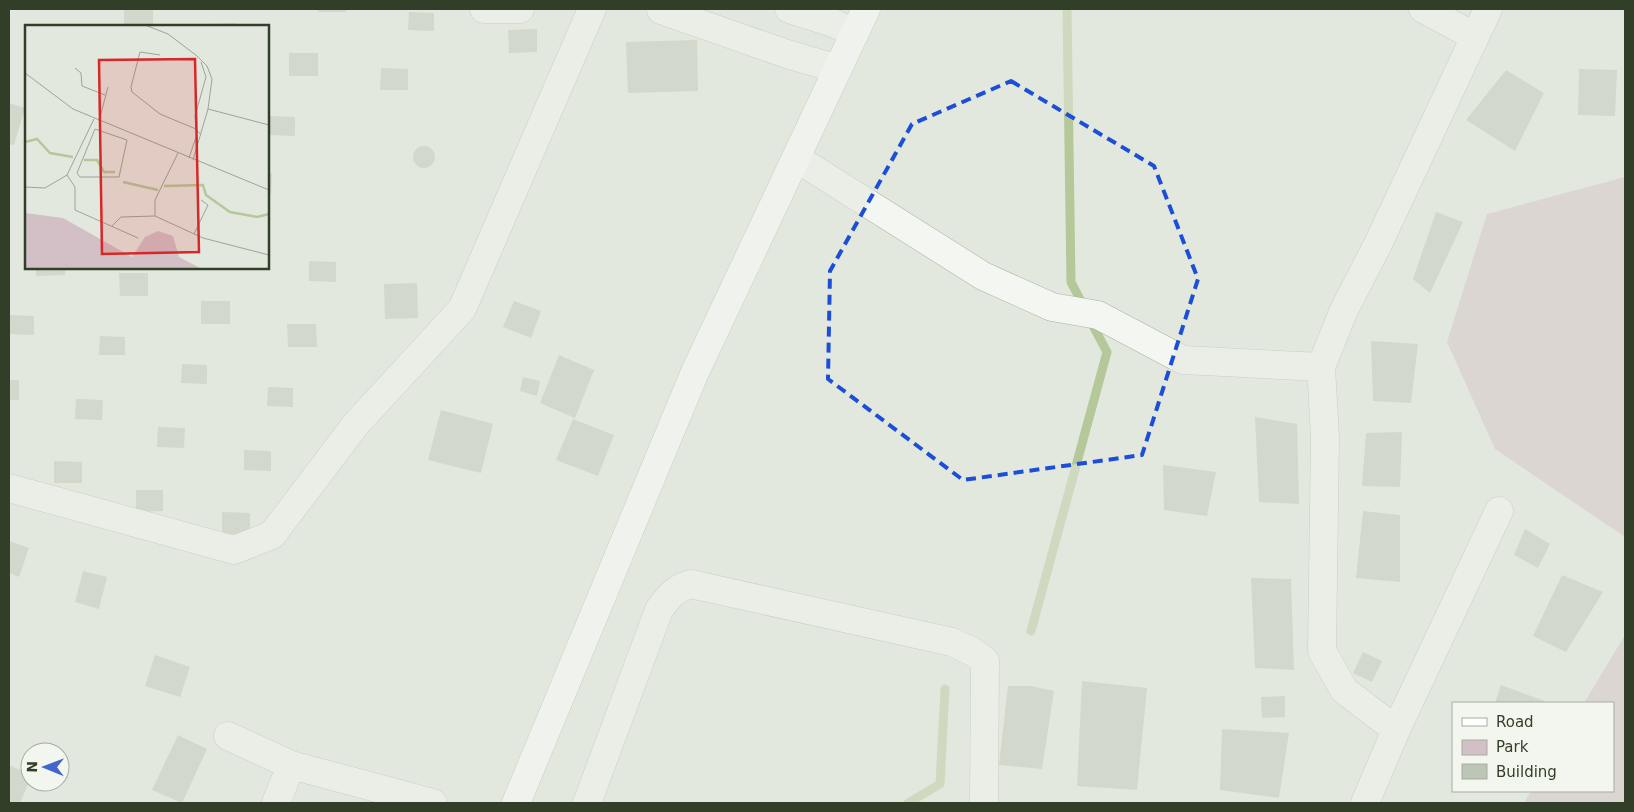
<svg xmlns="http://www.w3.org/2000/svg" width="1634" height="812" font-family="'DejaVu Sans',sans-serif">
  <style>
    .green { fill: #d2c0c6 }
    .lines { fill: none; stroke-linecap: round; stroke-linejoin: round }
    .stream { stroke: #b4c89a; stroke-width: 9 }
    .building { fill: #bdc5b6 }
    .minor-casing { stroke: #aab2a4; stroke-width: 29 }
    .major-casing { stroke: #a9b49e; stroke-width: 29 }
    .minor { stroke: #f4f6f1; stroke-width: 28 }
    .major { stroke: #fff; stroke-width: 28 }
    .marked { fill: none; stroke: #1d4ed8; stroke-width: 4; stroke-dasharray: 10 6; stroke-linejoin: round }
    .inset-river { fill: none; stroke: #b4c89a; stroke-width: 2.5 }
    .inset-road { fill: none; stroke: #9ca496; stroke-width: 1 }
    .view { fill: #d62828; fill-opacity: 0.15; stroke: #d62828; stroke-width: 2.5 }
    .inset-edge { fill: none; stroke: #323f28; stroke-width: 2.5 }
  </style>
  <rect width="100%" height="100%" fill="#e3e8df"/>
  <path class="green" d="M1625 177V537L1495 449 1447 342 1487 214Z
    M1625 635V803H1524L1531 791H1613V703H1584Z"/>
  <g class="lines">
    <path class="stream" d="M1067 9 1071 282 1085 309
      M1031 631 1107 352 1090 320
      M908 803 940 784 945 689"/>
  </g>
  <path class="building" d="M124 9H153V26H124Z
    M318 9H346V12H318Z
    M409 12 434 13V31L408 30Z
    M236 23V26H208V24Z
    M537 29V52L509 53 508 30Z
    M697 40 698 91 628 93 626 42Z
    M289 53H318V76H289Z
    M381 68 408 69V90H380Z
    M1579 69 1617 70 1615 116 1578 115Z
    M1506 70 1544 93 1515 151 1466 120Z
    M9 103 25 108 14 145 9 144Z
    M269 116 295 117V136L269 135Z
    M413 157a11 11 0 1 1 22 0a11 11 0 1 1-22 0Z
    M268 173H272L271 194 268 193Z
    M1436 212 1463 222 1430 293 1413 279Z
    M309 261 336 262V282L309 281Z
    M36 268H65V275L36 276Z
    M119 273H148V296H120Z
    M417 283 418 318 385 319 384 284Z
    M201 301H230V324H201Z
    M514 301 541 311 531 338 503 327Z
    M9 315 34 316V335L9 334Z
    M287 324H316L317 347H288Z
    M100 336 125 337V355H99Z
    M1371 341 1418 344 1411 403 1373 401Z
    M559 355 594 370 575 418 540 403Z
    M182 364 207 365V384L181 383Z
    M523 377 540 381 537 396 520 391Z
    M9 380H19V400H9Z
    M268 387 293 388V407L267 406Z
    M76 399 103 400 102 420 75 419Z
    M441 410 493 424 481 473 428 460Z
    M1255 417 1297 424 1299 504 1259 502Z
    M573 419 614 435 598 476 556 460Z
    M158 427 185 428 184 448 157 447Z
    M1402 432 1400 487 1362 486 1366 433Z
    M244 450 271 451V471L244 470Z
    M54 461 82 462V483H54Z
    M1163 465 1216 472 1207 516 1164 510Z
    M136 490H163V511L136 512Z
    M1363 511 1400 515V582L1356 578Z
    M222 512 250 513V534H222Z
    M1525 529 1550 544 1538 568 1514 555Z
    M9 541 29 548 19 577 9 573Z
    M83 571 107 577 99 609 75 602Z
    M1562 575 1603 592 1566 652 1533 636Z
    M1251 578 1291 579 1294 670 1255 668Z
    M1363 652 1382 661 1372 682 1353 673Z
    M155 655 190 667 180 697 145 686Z
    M1082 681 1147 688 1137 790 1077 786Z
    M1501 685 1550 703H1495Z
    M1008 686H1030L1054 691 1042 769 999 765Z
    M1285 696V717L1262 718 1261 697Z
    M1222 729 1289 733 1279 798 1220 790Z
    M178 735 207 749 182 803 152 790Z
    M9 765 30 774V780L20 803H9Z"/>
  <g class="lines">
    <g class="minor-casing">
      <path id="minor" d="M484 9H520
        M789 9 833 23 855 33
        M1423 9 1474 36
        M661 10 787 54 838 69
        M796 158 983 276 1052 307 1098 315 1183 360 1321 367
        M9 488 234 550 272 535 356 424 462 309 592 9
        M1396 730 1344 690 1322 651 1325 437 1321 367 1343 312 1378 244 1488 9
        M228 736 291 765 433 803
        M276 803 291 765
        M587 803 659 610C669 596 674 589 691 584L952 642 973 652 985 661 984 803
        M1365 803 1396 730 1499 511"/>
    </g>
    <g class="major-casing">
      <path id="major" d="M516 803 695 372 866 9"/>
    </g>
    <use href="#minor" class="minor"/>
    <use href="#major" class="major"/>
  </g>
  <path d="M0 0H1634V812H0ZM1011 81 1154 166 1198 279 1142 455 963 480 828 379 830 271 912 124Z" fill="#e3e8df" fill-opacity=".55" fill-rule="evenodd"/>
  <path class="marked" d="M1011 81 1154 166 1198 279 1142 455 963 480 828 379 830 271 912 124Z"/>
  <g transform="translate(25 25)">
    <rect width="244" height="244" fill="#e3e8df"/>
    <path d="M0 188 38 193 107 232 120 212 133 206 148 211 154 232 177 244H0Z" fill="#d2c0c6"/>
    <path class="inset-river" d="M0 117 12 114 25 128 48 132M59 135H72L79 147H90M98 157 133 165M139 161 178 160 181 170 205 187 232 192 244 189"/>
    <path class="inset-road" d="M120 0 143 9 172 31 182 41 187 54 183 84 168 135M135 30 115 27 106 62 107 67 135 89 171 104 176 110M50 43 56 48 57 61 80 70M0 48 48 84 244 165M183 84 244 100M74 96 83 62M70 104 102 115 94 152H55L52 148ZM171 104 170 91 181 52 176 37M164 133 171 112M42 150 50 162V185L113 213M0 162 20 163 42 150 69 94M130 191V175L153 128M87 201 96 192 130 191 178 213 244 230M169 209 183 180 176 175"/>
    <path class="view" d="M170 34 174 227 77 229 74 35Z"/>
    <rect width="244" height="244" class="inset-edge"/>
  </g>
  <rect width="1634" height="812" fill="none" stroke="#323f28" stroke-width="20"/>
  <rect x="1452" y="702" width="162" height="90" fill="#f2f6ee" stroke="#a5ad9f"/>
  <rect x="1462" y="718" width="25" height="8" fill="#ffffff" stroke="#a5ad9f"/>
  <text x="1496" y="727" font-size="15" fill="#323f28">Road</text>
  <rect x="1462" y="740" width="25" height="15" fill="#d2c0c6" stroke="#a5ad9f"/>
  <text x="1496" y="752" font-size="15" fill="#323f28">Park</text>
  <rect x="1462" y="764" width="25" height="15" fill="#bdc5b6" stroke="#a5ad9f"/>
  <text x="1496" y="777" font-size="15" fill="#323f28">Building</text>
  <g transform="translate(45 767) rotate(271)"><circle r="24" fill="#f2f6ee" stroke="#a5ad9f"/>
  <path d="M0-4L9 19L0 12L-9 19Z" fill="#4465cd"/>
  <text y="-8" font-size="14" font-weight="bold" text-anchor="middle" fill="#323f28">N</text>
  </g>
</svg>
